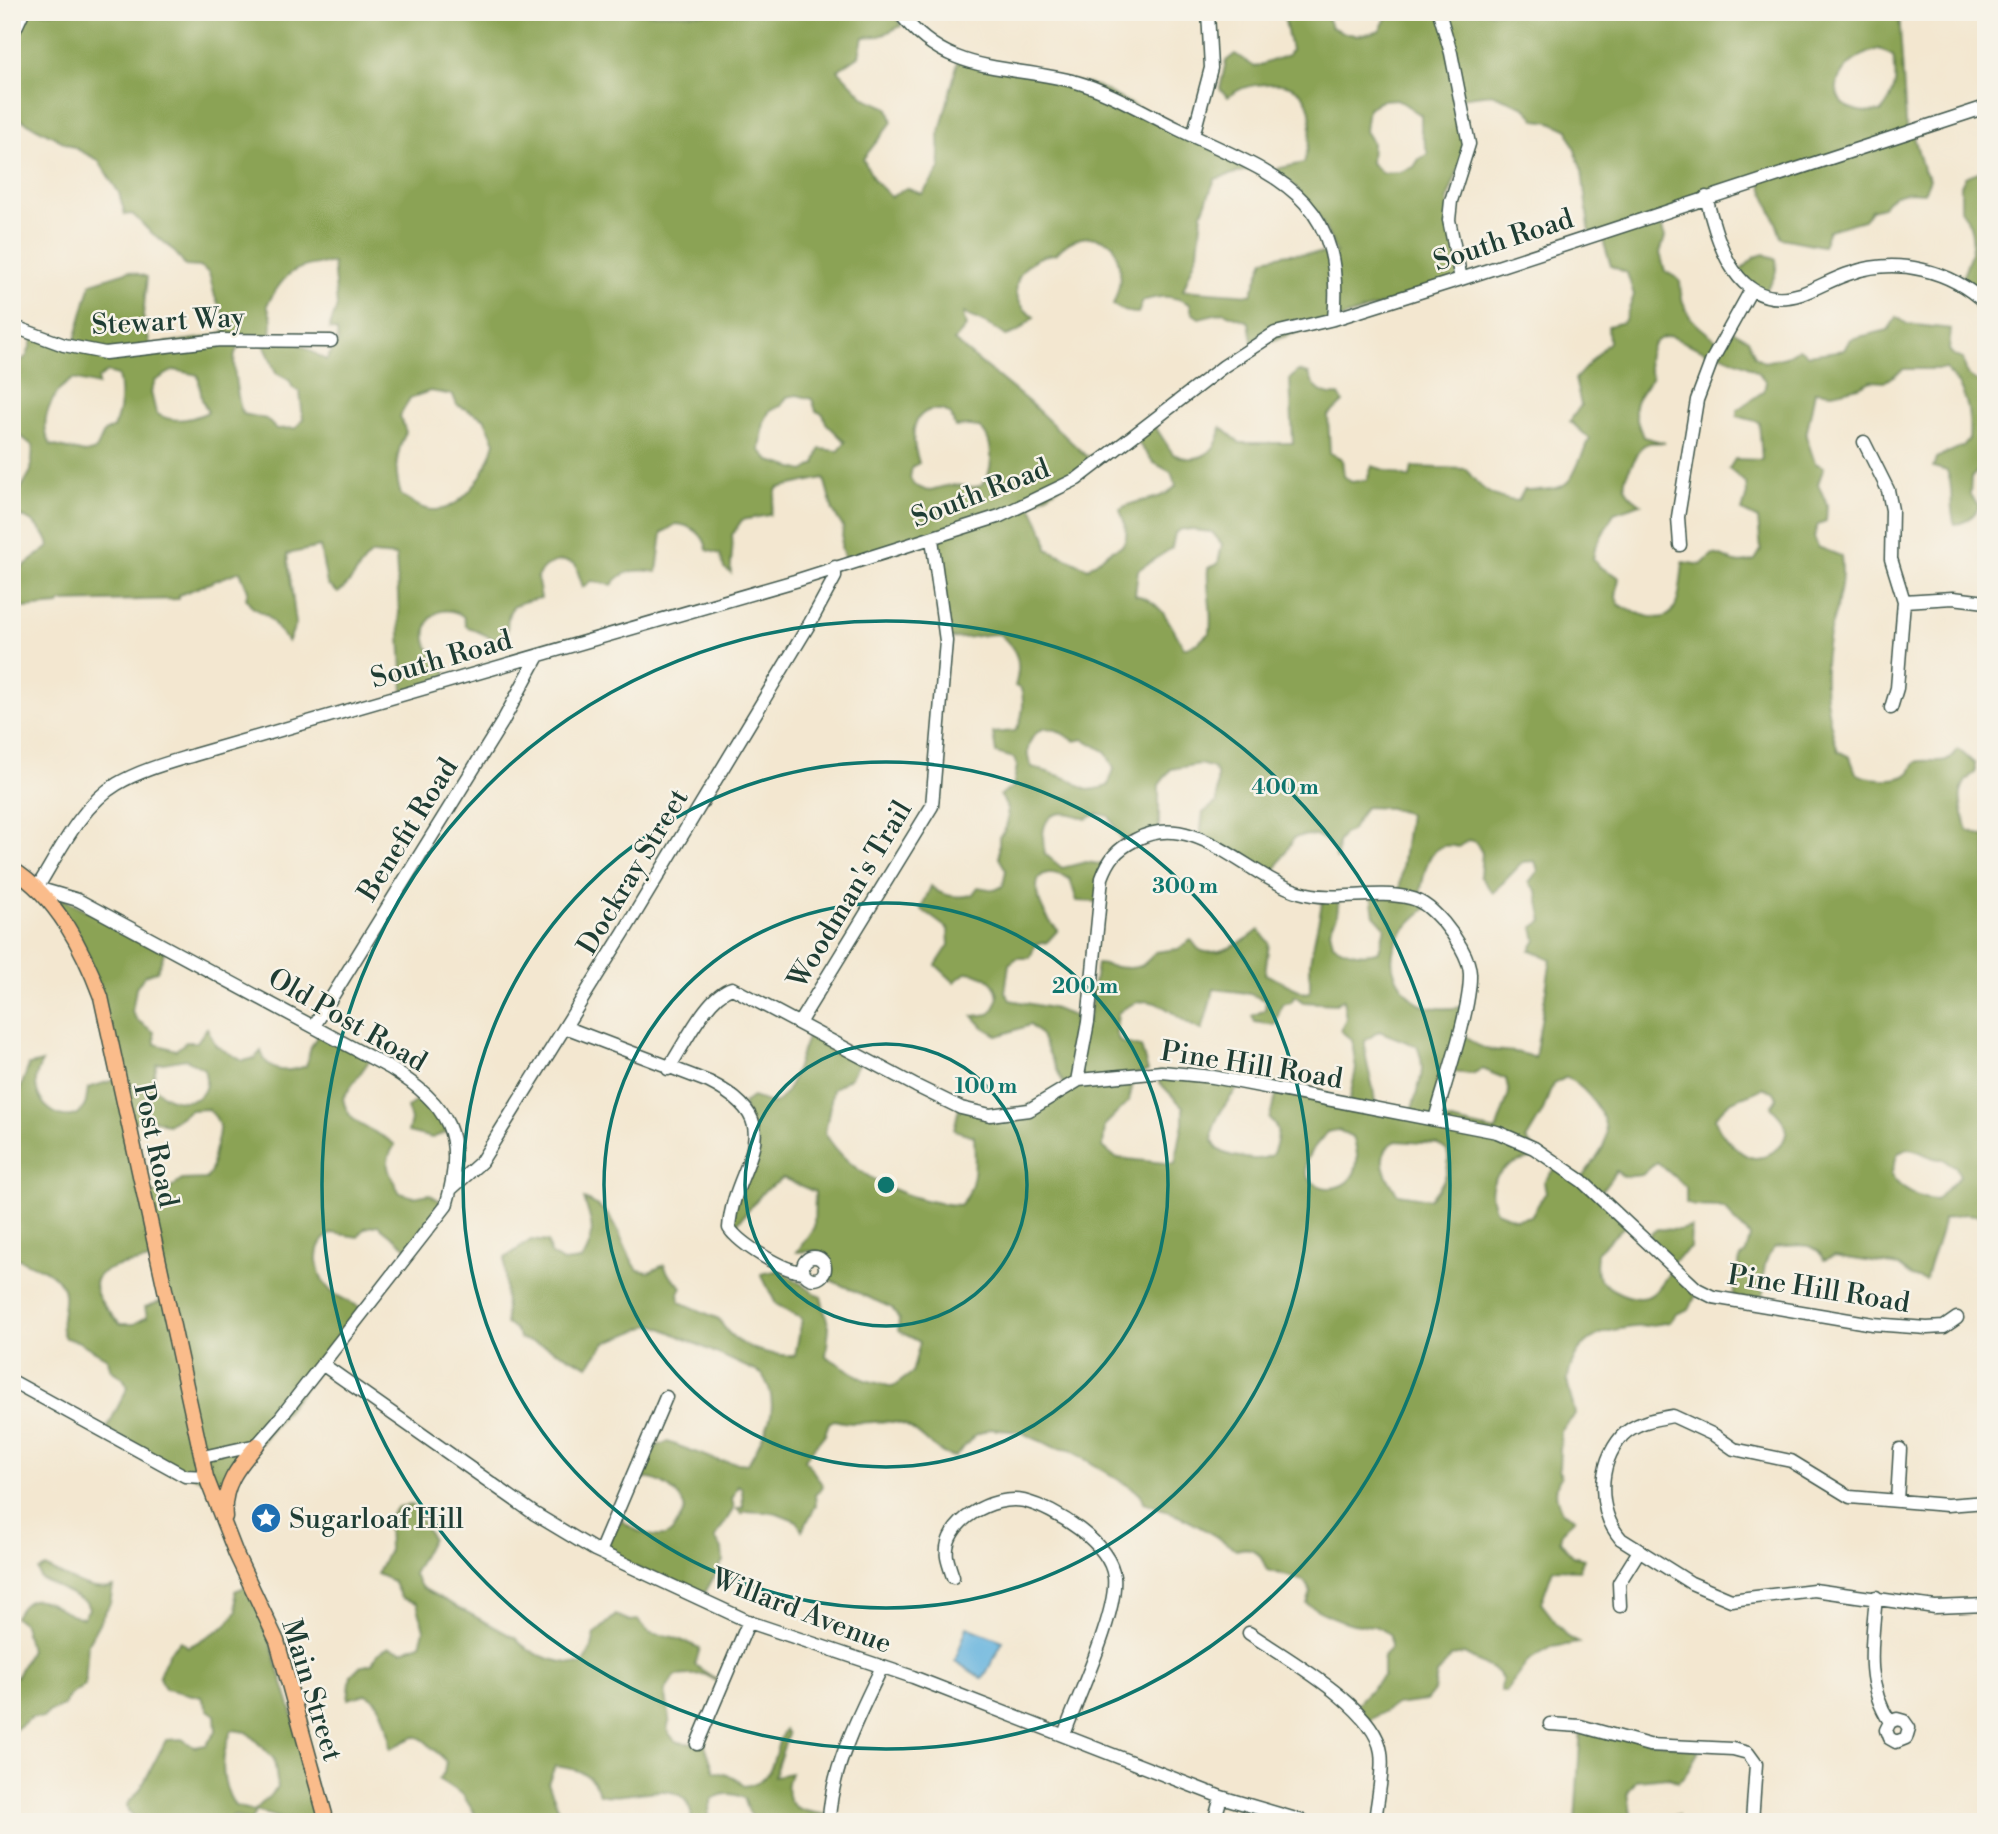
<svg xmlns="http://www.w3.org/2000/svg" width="1998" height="1834" font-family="'Libre Bodoni',serif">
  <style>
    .forest { fill: #8ba354; stroke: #557044; stroke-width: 2; fill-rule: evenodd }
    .water { fill: #64b2de; stroke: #427889; stroke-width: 2 }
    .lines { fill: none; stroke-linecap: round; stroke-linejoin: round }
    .minor-casing { stroke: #3f564b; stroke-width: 15 }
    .major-casing { stroke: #3f564b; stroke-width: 17 }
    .minor { stroke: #fff; stroke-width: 12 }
    .major { stroke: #fabc8b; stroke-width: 14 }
    .ring { fill: none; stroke: #0f766e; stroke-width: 3.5 }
    .labels { text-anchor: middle; stroke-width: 5; stroke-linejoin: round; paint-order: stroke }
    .street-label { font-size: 28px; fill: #1f3d34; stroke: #f7f3e8 }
    .poi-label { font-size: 28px; fill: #1f3d34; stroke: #f7f3e8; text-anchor: start }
    .centre { fill: #0f766e; stroke: #f7f3e8; stroke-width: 3.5 }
    .ring-label { font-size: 21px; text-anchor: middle; font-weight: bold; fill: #0f766e; stroke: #f7f3e8; stroke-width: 5; stroke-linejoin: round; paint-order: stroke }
  </style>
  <rect width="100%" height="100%" fill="#f7f3e8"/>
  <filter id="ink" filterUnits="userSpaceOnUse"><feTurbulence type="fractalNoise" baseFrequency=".0143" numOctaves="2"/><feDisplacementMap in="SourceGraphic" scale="14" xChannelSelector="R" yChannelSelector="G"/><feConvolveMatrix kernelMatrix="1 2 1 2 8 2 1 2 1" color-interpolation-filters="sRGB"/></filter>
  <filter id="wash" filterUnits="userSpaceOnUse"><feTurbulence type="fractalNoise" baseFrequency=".00686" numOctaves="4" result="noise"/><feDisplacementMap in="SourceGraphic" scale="28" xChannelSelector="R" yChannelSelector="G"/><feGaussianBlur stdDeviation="1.57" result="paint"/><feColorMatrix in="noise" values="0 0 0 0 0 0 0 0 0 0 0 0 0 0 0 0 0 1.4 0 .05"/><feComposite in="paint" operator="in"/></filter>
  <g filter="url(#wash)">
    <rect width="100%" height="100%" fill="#f3e7d0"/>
    <path class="forest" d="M12 12 895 14 901 26 880 36 863 37 859 56 838 70 865 98 888 108 892 122 863 159 874 180 891 197 906 188 922 194 940 169 939 135 959 57 1097 86 1251 169 1215 179 1202 213 1198 252 1183 290 1251 295 1264 259 1287 254 1336 253C1321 214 1307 196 1276 169L1304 163C1315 127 1319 80 1268 84 1251 85 1242 86 1228 97L1220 89 1226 61 1235 54 1255 67 1288 55 1291 50 1283 12H1325L1331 27C1351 37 1360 37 1380 30L1389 12H1899L1906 123 1908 130 1913 133 1923 169 1930 179 1924 193C1908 191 1892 191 1883 207L1871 210 1864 220 1829 230 1823 246 1781 238C1776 218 1767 203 1761 183L1658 216 1665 237 1660 253 1665 271 1680 280C1680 313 1694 324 1718 341L1730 329 1748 339 1755 356 1764 362 1786 357 1799 349 1808 355 1844 350 1850 339 1888 330 1897 317 1907 324 1951 329 1949 350 1954 356 1963 359 1967 374 1976 381H1986V455L1983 466 1971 478 1970 495 1979 506C1975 516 1966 523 1955 524 1948 507 1955 488 1947 471L1933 467 1936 458 1963 446 1969 439C1971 410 1966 390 1946 369H1904L1884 382 1871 381 1859 387 1832 393 1815 391 1806 436 1815 463 1824 467 1818 484 1827 505 1826 521 1818 524 1814 537 1818 547 1841 556C1845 586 1836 607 1829 635 1820 676 1826 712 1838 751L1850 757 1856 773C1866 779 1899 783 1909 773 1913 769 1912 762 1920 761 1935 759 1948 767 1958 749L1975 764V773C1953 786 1961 810 1968 830L1986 837V1216L1964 1214 1943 1219C1941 1242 1929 1256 1926 1281L1912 1276 1899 1266 1834 1256 1824 1260C1815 1239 1795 1246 1775 1247 1758 1265 1766 1283 1762 1306L1732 1300 1740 1259 1746 1252 1750 1237C1745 1228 1742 1228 1734 1221 1732 1219 1731 1215 1728 1212 1719 1201 1699 1211 1686 1203V1187L1657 1162 1642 1175 1624 1177 1616 1171 1599 1194 1627 1224 1597 1252C1597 1259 1595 1268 1597 1274 1604 1289 1635 1303 1649 1296 1659 1292 1666 1275 1674 1267L1698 1291 1689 1309 1676 1314 1670 1322C1626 1332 1580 1320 1568 1377 1566 1389 1574 1403 1575 1415L1561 1431 1559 1468 1561 1477C1553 1489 1556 1499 1562 1512L1575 1519 1562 1531 1560 1540 1572 1556 1584 1559 1579 1570 1553 1569 1541 1603 1567 1637 1579 1643 1552 1647 1529 1660 1505 1692 1501 1691 1502 1679 1498 1672 1464 1654 1452 1656 1437 1674 1434 1691 1426 1701 1395 1705 1368 1721 1355 1706 1383 1676V1656L1391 1647 1390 1635C1374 1622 1371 1627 1353 1624 1337 1620 1322 1613 1307 1604L1311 1592 1304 1581 1267 1570C1261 1555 1255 1544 1236 1550 1207 1529 1177 1513 1143 1502L1140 1493 1070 1450 1056 1448 1020 1432 990 1429 975 1435 955 1457C934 1454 923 1433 905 1425 881 1416 859 1428 834 1420L829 1423 825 1434 805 1459 823 1486 815 1495 816 1505 802 1531 797 1521 777 1513 745 1511 742 1514 737 1509 743 1507 742 1488 738 1485 732 1499 734 1508 715 1538 722 1549 723 1561 702 1598 603 1552 613 1530 622 1520C631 1530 657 1541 669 1534 676 1529 681 1517 685 1510 682 1493 659 1477 642 1479L646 1459 641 1451 668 1442 719 1461 748 1464C765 1431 784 1409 762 1374L653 1324 605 1343 588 1366 546 1346 520 1339 515 1329 506 1324 505 1258 531 1240 548 1242 550 1254 563 1262 582 1260C599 1233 590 1220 584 1199 621 1212 618 1244 638 1270L649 1272 664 1265 669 1275 682 1287 679 1293 680 1302 719 1319C733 1348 765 1355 795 1356L802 1319 776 1304 761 1274 779 1270 821 1297 829 1328 826 1356 865 1380 893 1387 912 1373 920 1342 898 1331 899 1319 892 1308 830 1280 825 1255 817 1251 797 1252 814 1227 815 1192 783 1178 763 1192 732 1230 731 1217 757 1148 743 1103 753 1097 774 1104C796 1090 797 1055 810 1032L861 1058 851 1077 833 1089 825 1133C850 1177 911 1203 960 1205 978 1187 975 1160 974 1136L954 1130 959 1107 1007 1115 1066 1089 1040 1034 1030 1025 998 1036 983 1027 973 1016 990 1014C1008 992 991 975 967 972L954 982 936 965 949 945 948 929 921 909 931 886C941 897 959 898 972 895L978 887 995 890 1003 886 1006 870 999 858V837C1012 826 1009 806 1000 795L1013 787 1017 766 1014 758 996 753 993 733 1015 731C1023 721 1025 701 1021 689L1015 686C1022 663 1018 649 999 634 981 634 966 640 948 638L934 541 846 564 841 547 843 527 833 511 824 478 777 488 770 515 742 520 732 535C734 549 730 559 731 573L724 568 720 554 707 550C705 534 691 525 676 524L662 533 657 572C640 569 623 569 612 585L592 581 583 587 575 564C560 557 545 563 537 577L541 598C507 604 507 608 507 641L496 640 466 626 463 616C425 593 412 649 443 662L448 681 403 692 396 556 372 554C356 567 357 579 338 593L327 584 320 547 287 554 296 624 288 642 268 616 252 607 246 598 248 590 240 571 179 595V599L61 602 59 605 12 609V570L21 568 49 547C47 532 28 514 12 516V495L18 494 31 471 33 446 12 429V368L27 356 34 334 73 347 91 283 129 271 147 277 143 316 150 345 218 336 225 330 227 321 215 297 209 273 201 267 185 266C176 251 167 244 153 234 145 228 140 220 132 214L125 215 119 193 98 160 12 115ZM1879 49 1893 56C1898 78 1896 95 1881 112 1822 118 1823 65 1879 49ZM1491 94 1525 107 1536 120 1551 122 1568 130 1582 171 1590 236 1601 234 1611 266 1627 273 1634 295 1624 322 1608 326 1609 342 1575 379 1581 405 1570 421 1590 439C1567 482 1578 491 1524 490L1518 501C1492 499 1480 489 1466 469L1412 467 1410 478 1372 466 1367 480 1351 482 1344 476 1342 459 1330 453 1328 416 1343 402 1339 395C1323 397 1314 389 1309 374L1298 371 1290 379 1293 443H1240L1221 427C1218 454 1197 465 1173 454L1154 425 1135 439 1154 463 1171 472 1176 486C1158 504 1138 497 1120 509 1124 524 1131 532 1122 546 1109 549 1099 561 1088 568L1047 549 1046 538 1031 505 1108 456H1086L1030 403 954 341 966 327 963 313C977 320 993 325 1006 336L1017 332 1034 317C1001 296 1018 256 1056 254 1073 235 1090 233 1113 244 1122 270 1123 279 1113 305 1122 311 1128 313 1138 313L1143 301C1162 295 1172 295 1190 304L1192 313 1199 318 1223 312 1249 322 1253 347 1463 278 1447 200 1464 154 1459 98ZM1397 99 1421 115V131L1428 154 1419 159 1414 167 1400 172 1382 173 1371 163 1372 142 1365 131 1368 108 1383 100ZM333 263 337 306 329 329 337 331 338 342 326 360 294 341 271 339 272 320 267 305C285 272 295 264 333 263ZM1670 336 1711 354 1717 352C1735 363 1753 363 1766 382L1764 391 1737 410V416L1759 422 1762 460 1735 459 1729 469 1746 483 1747 494 1742 511 1758 519 1761 550 1755 560C1732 568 1732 557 1713 554L1701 565 1683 562C1678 615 1675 632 1619 605L1616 597 1619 577 1600 567 1593 559 1595 548 1614 513 1641 504C1617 488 1623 480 1635 459 1639 452 1639 446 1649 443 1653 442 1660 443 1665 443L1643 437C1629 402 1633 406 1652 377 1644 359 1649 338 1670 336ZM244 342 264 344 276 373 289 380 293 388 300 392 303 419 296 428 276 429 266 419 243 414C238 404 231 361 236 351 238 347 242 345 244 342ZM174 370 198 375 202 400 208 412C191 420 172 424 156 413L151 392 155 381ZM107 372 118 375C122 392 121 412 113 428L104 432 96 450 85 453 51 445C37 423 52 391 73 379L98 385V379ZM430 391 453 395 457 405 484 418 495 442C488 471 461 517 426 509 417 507 409 500 401 495 394 472 395 455 406 432L400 416 410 398ZM797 395 812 399 816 411 823 414 826 423 845 442 839 451 820 449 815 464 804 471 770 461 760 450 764 422 770 410 781 406 787 397ZM930 410H943L951 415 955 427C962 426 971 425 977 427 995 434 995 475 981 485 973 490 962 485 954 485 945 485 936 489 927 491L914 485 910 478 912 467 919 463C913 444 907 418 930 410ZM1182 529 1212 532 1222 544 1218 564 1208 568C1206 589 1213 609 1210 632L1198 643 1184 648C1171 626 1162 600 1135 595L1138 570 1172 548 1175 533ZM1045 728 1056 730 1075 741 1084 739 1106 752 1114 769 1108 786C1087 792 1087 792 1071 780 1067 778 1038 769 1032 767 1023 752 1029 734 1045 728ZM1200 764 1213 768 1217 774V802L1203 813 1200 838 1271 877 1294 838C1314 831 1333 838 1337 860L1338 843 1343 834 1351 831 1365 807 1390 808 1409 814 1399 893 1371 896 1374 915 1385 927 1379 951C1364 957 1346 952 1333 944L1330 930 1337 916 1339 897 1323 899 1310 961V992L1305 993 1265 974 1269 943 1259 930C1247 940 1219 957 1202 951 1196 949 1195 943 1191 940L1178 949 1155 952C1139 976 1122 967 1097 964L1088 1021 1052 1008 1010 1000 1005 992 1009 964 1017 958H1030L1035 945 1047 942 1058 930C1035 910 1021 855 1070 879L1077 901 1099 902 1107 865 1086 862 1062 868 1045 854C1038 820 1050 804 1086 819L1098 814 1109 816 1124 844 1159 830V785L1171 769ZM1468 840 1476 842 1482 853 1480 876 1493 893 1523 862 1535 861 1538 871 1529 882 1537 892 1543 921 1533 928 1536 940 1530 950 1551 959 1535 1058C1506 1044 1484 1061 1461 1030L1464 1007C1452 1008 1438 1010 1425 1006 1417 1004 1409 996 1404 989 1378 957 1399 929 1428 907L1419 898C1425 875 1425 837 1459 847ZM1214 989 1247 993 1266 1000 1265 1010 1252 1016 1255 1022 1275 1025 1282 1004 1291 1002 1295 996 1303 1002 1336 1004 1343 999 1346 1018 1341 1031 1352 1040 1356 1069 1349 1102 1278 1089 1269 1119C1282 1128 1278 1142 1272 1155 1260 1161 1252 1159 1240 1157 1188 1151 1222 1106 1243 1082L1159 1072V1082L1183 1107V1123L1175 1164 1116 1158 1103 1147 1105 1125 1129 1101 1135 1074 1148 1071 1141 1047 1120 1042 1116 1033 1118 1013C1156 982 1172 1021 1202 1030ZM1379 1031 1417 1046C1429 1074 1416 1087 1411 1114L1375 1107C1375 1081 1364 1068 1365 1041ZM1482 1069 1506 1079 1509 1093 1496 1131 1437 1118 1452 1072 1472 1074ZM1567 1077C1586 1089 1611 1115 1605 1141 1602 1155 1589 1166 1582 1178L1557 1165 1544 1182 1546 1192 1531 1216 1516 1219 1496 1211C1482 1182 1502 1164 1530 1159L1536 1149 1526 1140 1542 1113 1553 1084ZM1763 1088 1773 1091 1777 1097 1771 1107C1775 1112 1783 1119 1785 1125 1791 1141 1771 1157 1756 1158 1741 1158 1717 1132 1715 1118 1735 1092 1740 1101 1763 1088ZM1338 1130 1353 1137C1375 1200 1301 1199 1306 1164 1307 1153 1320 1141 1327 1132ZM1396 1141 1438 1144 1447 1151C1452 1168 1442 1188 1429 1199L1398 1194C1386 1178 1372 1153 1396 1141ZM1908 1149C1922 1150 1930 1160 1943 1159L1956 1167 1960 1176 1936 1200C1920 1199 1899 1190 1891 1174L1898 1153Z
      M1986 164V304L1960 283C1971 256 1981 235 1961 210V185L1965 177 1981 171Z
      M1764 254 1776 260C1778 273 1773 281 1765 291L1738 273 1755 257Z
      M47 891 166 949 157 971 145 975 136 988 132 1012 137 1020 154 1032 155 1044 176 1050 186 1042H197L207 1028 216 1046 243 1061 255 1058 261 1051C268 1074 286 1073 306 1066L311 1047 321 1029 371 1058 343 1098C348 1129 375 1127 395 1145 381 1164 390 1175 400 1193L414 1197 429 1194 447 1205 412 1252 378 1225 365 1228 358 1237 333 1233C308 1244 316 1278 332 1292 339 1298 356 1304 366 1311L234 1476 226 1521 208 1478 198 1479 106 1430 128 1387 123 1378 111 1370 107 1358 77 1341 65 1338C54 1320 74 1296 57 1279 44 1266 26 1265 12 1255V1100L17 1098 29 1065 42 1062C18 1103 73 1134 85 1105 87 1100 87 1093 88 1088L117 1079 103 999ZM186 1059 204 1069C218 1114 156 1105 153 1081 153 1076 156 1069 157 1064ZM207 1109C228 1124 216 1138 213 1157 212 1167 213 1171 206 1179L182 1180 168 1190 146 1195 130 1123 151 1118 168 1125 191 1110ZM158 1259 168 1299 145 1307 147 1317 134 1324H120C66 1270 109 1267 158 1259Z
      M426 1092 450 1131 432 1138 408 1132 411 1120 407 1108Z
      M1691 1227 1690 1248 1671 1263 1648 1236 1657 1229 1679 1230Z
      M412 1505 432 1538 413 1574 422 1588 515 1638C531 1657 558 1662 582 1665L592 1647 595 1634 616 1615 630 1621 638 1620C651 1639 655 1632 673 1637 682 1640 691 1645 700 1648L695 1665 723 1684 704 1674 675 1676 665 1691 670 1719 667 1730C674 1743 680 1744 694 1743L705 1726V1745L714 1771 734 1777 744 1786C780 1781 770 1751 785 1729L788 1734 774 1776 791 1773C778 1808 801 1812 830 1815V1822H757L749 1812 744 1798C733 1793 724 1792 712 1799L706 1822H692C690 1768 632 1803 600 1794 591 1772 578 1769 555 1766L548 1783 560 1812 556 1822H480L463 1795 438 1779 444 1773 446 1762C443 1756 438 1754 434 1750 415 1729 414 1737 390 1749 389 1731 384 1701 366 1694L348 1699 351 1675 359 1667 372 1664 377 1654 389 1647 402 1651 420 1644 424 1630 417 1603 401 1598 393 1581 377 1574 389 1550 388 1517 398 1507Z
      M45 1567C64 1576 92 1594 113 1587L110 1603 88 1643 85 1685 69 1696 64 1706 50 1711 43 1718 32 1717 12 1732V1678L17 1676 30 1650 24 1624 15 1617C34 1579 57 1614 83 1618L89 1609 86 1602 40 1578 38 1570Z
      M252 1584 325 1818 283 1819 256 1811 250 1822 235 1816 221 1822H138L128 1811 127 1804 140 1790 166 1740 182 1739 194 1747 206 1745 216 1732 215 1715 208 1710 201 1697 165 1689 159 1675 170 1651 181 1641 188 1647 192 1645 226 1626 237 1611 235 1591ZM232 1730 247 1732 274 1759 278 1788 254 1811 235 1806C219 1781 220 1756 232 1730Z
      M1581 1726 1699 1751 1684 1777 1678 1782 1668 1777 1637 1780 1628 1792 1631 1815 1640 1820 1678 1815V1822H1575Z"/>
    <path class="water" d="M967 1627 1003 1641 983 1679 955 1661Z"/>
  </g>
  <g filter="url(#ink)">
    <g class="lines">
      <g class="minor-casing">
        <path id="minor" d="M899 12C947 76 1007 64 1076 82 1111 92 1145 113 1178 129 1273 175 1346 193 1334 319
          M1439 12 1451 53 1469 144 1451 201 1449 220 1461 279
          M12 36 23 12
          M1193 136 1211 68 1208 12
          M1706 197C1718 243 1736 314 1801 294 1818 288 1834 278 1851 273 1897 257 1951 270 1986 304
          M12 326 64 345 105 353 220 340 331 341
          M1864 442 1888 490 1892 510 1891 559 1904 601 1897 688 1891 708
          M1680 545 1678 517 1697 400 1712 360 1751 290
          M1904 601 1953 598 1986 602
          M799 1023 932 806 946 641 932 539
          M314 1026 503 721 538 656
          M565 1027 709 1082C796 1126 733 1163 729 1228 740 1244 784 1272 804 1272
          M668 1069C684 1046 706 996 732 988L916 1086 961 1108 990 1115 1029 1110 1079 1080 1162 1072 1213 1077 1497 1132 1534 1148 1582 1181 1697 1289 1713 1297 1873 1324 1927 1328 1944 1327 1957 1318
          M1077 1081 1088 1022 1102 878C1109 859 1116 850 1135 840 1194 808 1246 876 1299 892 1335 903 1374 889 1410 898 1424 901 1435 913 1444 923 1454 935 1470 958 1470 974 1471 1009 1445 1083 1435 1119
          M451 1189 481 1162 624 932 810 623 835 577V567
          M803 1268a11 11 0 1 1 22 0a11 11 0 1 1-22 0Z
          M322 1364 535 1514 595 1550 752 1623 913 1677 1221 1797 1306 1822
          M12 1381 185 1476 206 1477
          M203 1457 257 1445 277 1422 446 1206C467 1136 449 1105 390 1068L78 900 37 888C58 854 81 805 117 784 141 770 168 763 194 755L795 581 1000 516 1077 479 1224 366 1275 333 1334 319 1461 279 1986 107
          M1897 1501 1900 1449
          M1986 1502 1947 1505 1850 1497 1791 1461 1734 1449 1714 1435 1673 1416C1656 1419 1635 1422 1622 1436 1597 1465 1597 1511 1621 1539L1691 1583 1731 1600 1814 1590 1935 1607 1986 1605
          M600 1552 666 1397
          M953 1577C951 1571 948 1563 947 1557 942 1522 994 1494 1024 1501 1056 1509 1110 1543 1114 1577 1118 1613 1077 1698 1064 1735
          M1876 1597C1872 1642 1864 1683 1890 1722L1886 1730 1889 1738 1896 1742 1906 1738 1909 1728 1904 1721 1897 1719 1890 1722
          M1620 1606 1619 1583 1639 1551
          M1249 1633C1285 1658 1375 1707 1381 1752 1384 1773 1377 1800 1375 1822
          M1550 1724 1580 1726 1649 1745 1733 1749 1748 1753 1756 1764 1752 1822
          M697 1744 749 1621
          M829 1822C830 1771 860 1712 882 1667
          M1214 1822 1221 1797"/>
      </g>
      <g class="major-casing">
        <path id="major" d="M12 869C57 897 83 949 101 997L206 1477 236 1554 277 1641 327 1822
          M225 1517C222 1486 238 1467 257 1445"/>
      </g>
      <use href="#minor" class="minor"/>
      <use href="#major" class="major"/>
    </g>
  </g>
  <g class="ring">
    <circle cx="886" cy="1185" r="141"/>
    <circle cx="886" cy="1185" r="282"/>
    <circle cx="886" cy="1185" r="423"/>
    <circle cx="886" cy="1185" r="564"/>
  </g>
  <defs>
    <g id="sight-disc" transform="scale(1.575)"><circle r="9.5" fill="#1f6fb2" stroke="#f7f3e8"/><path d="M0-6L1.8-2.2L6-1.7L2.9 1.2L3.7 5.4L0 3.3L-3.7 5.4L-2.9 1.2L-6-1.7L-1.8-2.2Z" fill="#fff"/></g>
  </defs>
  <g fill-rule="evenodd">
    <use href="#sight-disc" x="266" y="1518"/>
  </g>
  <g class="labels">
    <g class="street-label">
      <text transform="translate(1503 239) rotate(-18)" y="10">South Road</text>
      <text transform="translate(168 320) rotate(-3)" y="10">Stewart Way</text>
      <text transform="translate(980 492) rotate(-21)" y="10">South Road</text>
      <text transform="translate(441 658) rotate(-16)" y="10">South Road</text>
      <text transform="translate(407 829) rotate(-58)" y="10">Benefit Road</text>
      <text transform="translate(632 871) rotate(-59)" y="10">Dockray Street</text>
      <text transform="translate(849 894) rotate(-59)" y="10">Woodman's Trail</text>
      <text transform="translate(348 1019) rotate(30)" y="10">Old Post Road</text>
      <text transform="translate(1252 1064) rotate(9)" y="10">Pine Hill Road</text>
      <text transform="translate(157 1145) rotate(78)" y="10">Post Road</text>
      <text transform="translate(1819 1288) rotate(9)" y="10">Pine Hill Road</text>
      <text transform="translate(802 1610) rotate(21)" y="10">Willard Avenue</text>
      <text transform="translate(313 1690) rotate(73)" y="10">Main Street</text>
    </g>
    <g class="poi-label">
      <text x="289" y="1528">Sugarloaf Hill</text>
    </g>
  </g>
  <circle cx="886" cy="1185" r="10" class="centre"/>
  <g class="ring-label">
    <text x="1285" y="794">400 m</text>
    <text x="1185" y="893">300 m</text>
    <text x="1085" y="993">200 m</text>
    <text x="986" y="1093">100 m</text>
  </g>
  <rect width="1998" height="1834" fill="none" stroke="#f7f3e8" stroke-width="42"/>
</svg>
